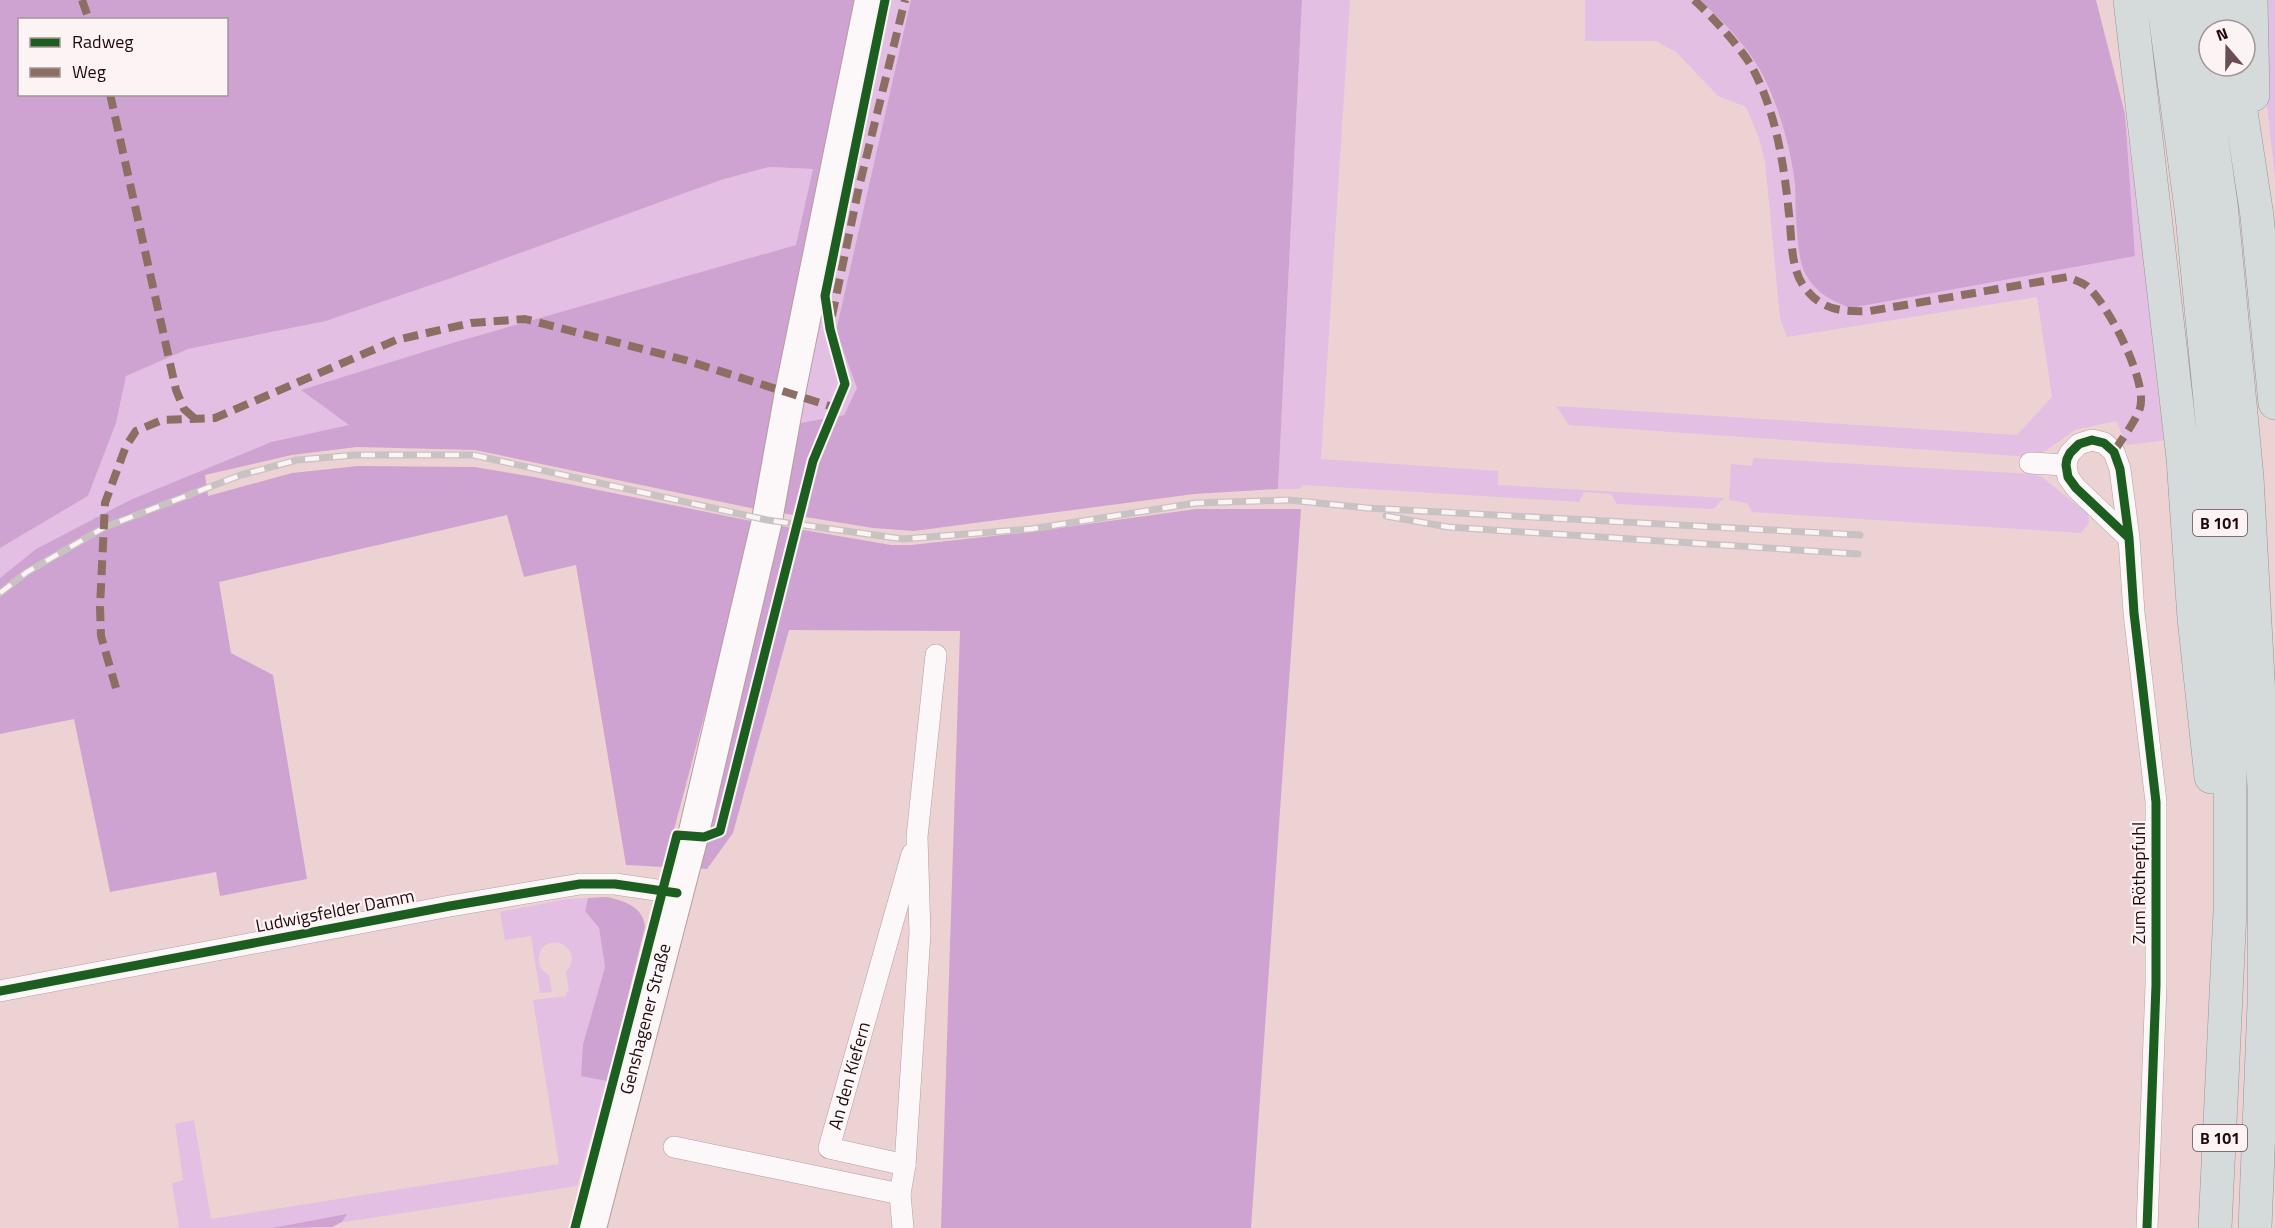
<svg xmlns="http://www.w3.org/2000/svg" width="2275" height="1228" font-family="'Titillium Web',sans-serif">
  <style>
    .green { fill: #e3bfe4 }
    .forest { fill: #cea3d1; fill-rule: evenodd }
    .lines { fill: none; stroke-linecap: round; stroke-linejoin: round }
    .minor-casing { stroke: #b69c9f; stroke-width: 22 }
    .secondary-casing { stroke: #b69c9f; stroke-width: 32 }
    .trunk-casing { stroke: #979596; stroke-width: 34 }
    .minor { stroke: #fcf8f9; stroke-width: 21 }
    .secondary { stroke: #fcf8f9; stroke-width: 30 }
    .trunk { stroke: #d5dada; stroke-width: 33 }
    .rail-casing { stroke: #c9c2c2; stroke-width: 7 }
    .rail { stroke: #fcf3f4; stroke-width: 4.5; stroke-dasharray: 14; stroke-linecap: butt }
    .quiet { stroke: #8d6e63; stroke-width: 8; stroke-dasharray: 15 8; stroke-linecap: butt }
    .cycleway-casing { stroke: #fcf3f4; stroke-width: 13 }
    .cycleway { stroke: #1b5e20; stroke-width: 9 }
    .labels { text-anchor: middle; stroke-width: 4.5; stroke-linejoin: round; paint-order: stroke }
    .shield { fill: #fcf3f4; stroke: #644e52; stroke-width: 1.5 }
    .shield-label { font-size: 16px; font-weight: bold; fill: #23080c }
    .street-label { font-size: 18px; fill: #23080c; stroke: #fcf3f4 }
  </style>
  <rect width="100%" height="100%" fill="#edd2d4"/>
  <path class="green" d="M890 0H912L836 331 857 388 844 415 795 424 833 237 841 234Z
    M1302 0H1350L1321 459 1498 471V485L1724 498 1713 509 1617 504 1611 494 1584 492 1579 502 1303 485 1299 489H1278Z
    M1585 0H1699C1718 16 1745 44 1757 65 1776 99 1789 141 1794 179 1798 210 1798 240 1804 271L2135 256 2125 114 2168 440 2127 445 2116 421 2075 430 2047 450 2031 457 1569 425 1556 406 2017 435 2052 397 2037 297 1787 337 1780 318 1765 162 1759 138 1746 107 1718 96 1676 52 1656 41H1585Z
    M2258 0H2275V179L2260 38Z
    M769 167 813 169 797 245 452 343 302 390 350 425 271 442 130 500 36 549 0 578V548L88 496 116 423 125 376 188 349 326 321 457 276 721 180Z
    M1753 458 2032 474 2042 477 2088 514 2089 522 2081 533 1752 512 1747 503 1729 500 1731 464 1752 466Z
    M588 898 585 911 599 927 605 967 583 1044 612 1064 577 1186 306 1228H179L172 1183 183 1180 175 1124 194 1120 211 1219 559 1164 533 1000 566 996V992L569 991 566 972C583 954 559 932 542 948 536 959 538 969 549 975L552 992 540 993 531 936 505 940 500 912 566 899Z"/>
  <path class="forest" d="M0 0H857L760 510 475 450 357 447 292 455 205 475 208 496 292 473 358 466 475 467 534 477 756 522 664 867 626 865 576 565 524 577 507 515 219 582 231 653 273 675 307 879 220 896 216 872 110 892 74 719 0 734V578L36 549 130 500 271 442 349 425 301 390 452 343 796 245 813 169 769 167 721 180 457 276 326 321 188 349 126 376 116 423 88 496 0 548ZM20 20H226V94H20Z
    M911 0H1302L1278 489 1194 494 914 531 873 528 781 513 795 424 844 415 857 388 836 331Z
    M1699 0H2096L2125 114 2135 256 1850 308C1828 298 1818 295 1805 273 1796 256 1796 207 1795 187 1792 150 1776 96 1757 65 1744 43 1718 16 1699 0Z
    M1196 509H1301L1251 1228H941L960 631 789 630 733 833 707 869 692 868 775 525 891 545H911L1030 532Z
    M606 897C623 900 644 907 645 927L607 1081 581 1076 583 1044 605 967 599 928 585 911 588 898Z
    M347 1214 342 1222 332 1227 272 1228Z"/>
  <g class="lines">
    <g class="minor-casing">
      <g id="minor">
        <path d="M2030 463 2066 465"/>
        <path d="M2129 538 2076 488 2068 477 2066 465 2067 459 2070 453 2079 444 2092 440 2104 443 2114 452 2120 469 2129 538 2134 613 2156 802V985L2147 1228"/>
        <path d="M0 991 450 906 580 884H615L677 893"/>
        <path d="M674 1147 900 1194"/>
        <path id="s1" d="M905 1165 829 1148 912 854"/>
        <path d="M903 1228 900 1194 905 1165 920 933 917 837 936 655"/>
      </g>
    </g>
    <g class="secondary-casing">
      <g id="secondary">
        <path id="s2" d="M591 1228 693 836 767 520 790 393 870 0"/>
      </g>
    </g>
    <g class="trunk-casing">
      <path id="trunk" d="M2130 0 2183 458 2194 618 2211 777
        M2163 0 2192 216 2217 471 2230 747V911L2215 1228
        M2192 0 2221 204 2247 477 2264 788V1003L2255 1228
        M2224 0 2228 30
        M2251 0 2253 95
        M2234 66 2257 216 2275 403"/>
    </g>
    <use href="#minor" class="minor"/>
    <use href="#secondary" class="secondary"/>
    <use href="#trunk" class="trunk"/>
    <g class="rail-casing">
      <path id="rail" d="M1386 516 1448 527 1858 554
        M0 593 27 572 105 527 241 475 297 460 355 455H473L767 520 903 539 1031 529 1196 503 1289 500 1367 508 1860 535"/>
    </g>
    <use href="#rail" class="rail"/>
    <path class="quiet" d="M82 0 89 20
      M1694 0C1709 13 1744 51 1753 69 1776 113 1784 164 1789 214 1792 237 1790 269 1805 288 1822 311 1844 312 1870 311L2067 277C2074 280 2083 282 2088 287 2108 305 2148 381 2140 408 2135 423 2122 438 2114 452
      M110 94 176 390 184 409 194 418
      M832 316 859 187 905 0
      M116 688 101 636 100 607 105 503 126 446 136 431 162 420 215 418 396 340 471 323 525 319 685 360 836 408"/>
    <g class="cycleway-casing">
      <path id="cycleway" d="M2129 538 2076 488 2068 477 2066 465 2067 459 2070 453 2079 444 2092 440 2104 443 2114 452 2120 469 2129 538 2134 613 2156 802V985L2147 1228
        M0 991 450 906 580 884H615L677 893
        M575 1228 677 835 704 837 720 831 813 461 845 384 830 329 825 296 885 0"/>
    </g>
    <use href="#cycleway" class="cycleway"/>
  </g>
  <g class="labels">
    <g class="shield">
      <rect x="2193" y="510" width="54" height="26" rx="4.5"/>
      <rect x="2193" y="1125" width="54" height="26" rx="4.5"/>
    </g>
    <g class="shield-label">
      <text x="2220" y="529">B 101</text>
      <text x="2220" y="1144">B 101</text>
    </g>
    <g class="street-label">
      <text transform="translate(2139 883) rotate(-90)" y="6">Zum Röthepfuhl</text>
      <text transform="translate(335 911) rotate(-11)" y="6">Ludwigsfelder Damm</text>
      <text dy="6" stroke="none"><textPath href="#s2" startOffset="216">Genshagener Straße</textPath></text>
      <text dy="6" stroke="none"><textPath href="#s1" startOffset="153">An den Kiefern</textPath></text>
    </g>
  </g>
  <rect x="18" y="18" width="210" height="78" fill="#fcf3f4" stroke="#a59597" stroke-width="1.5"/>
  <rect x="30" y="38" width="30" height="9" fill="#1b5e20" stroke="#a59597" stroke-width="1.5"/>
  <text x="72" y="48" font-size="18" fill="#23080c">Radweg</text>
  <rect x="30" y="68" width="30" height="9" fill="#8d6e63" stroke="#a59597" stroke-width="1.5"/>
  <text x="72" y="78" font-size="18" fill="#23080c">Weg</text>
  <g transform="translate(2227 48) rotate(340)"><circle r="28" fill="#fcf3f4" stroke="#a59597" stroke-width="1.5"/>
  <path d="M0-4.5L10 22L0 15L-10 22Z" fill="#6a4f52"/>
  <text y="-9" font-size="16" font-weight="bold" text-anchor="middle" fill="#23080c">N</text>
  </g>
</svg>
